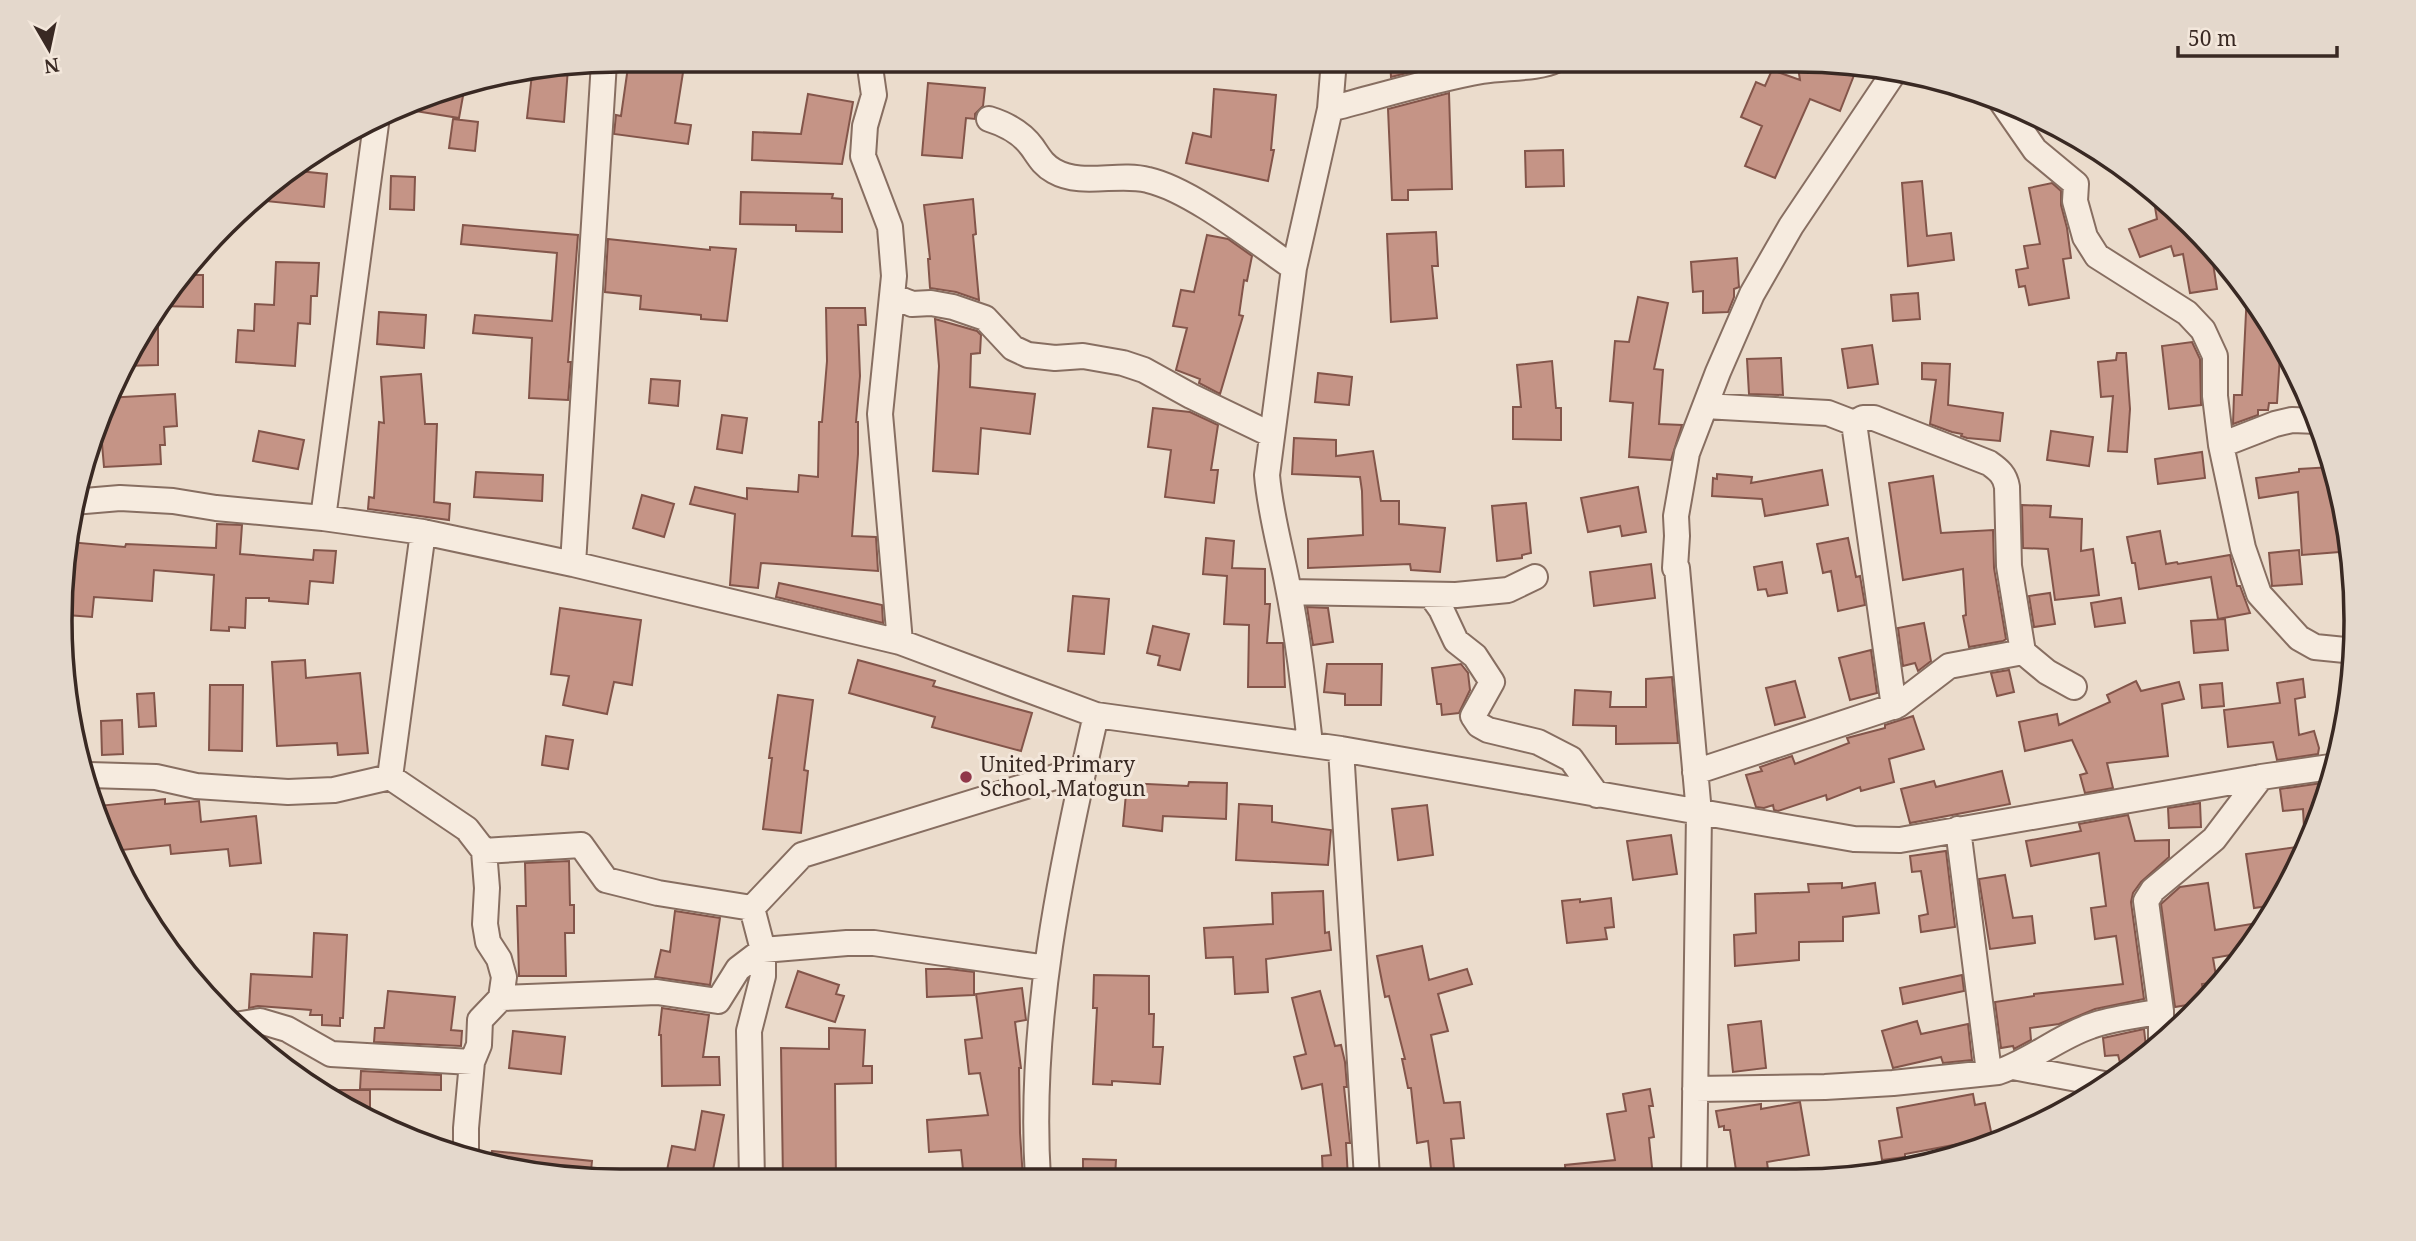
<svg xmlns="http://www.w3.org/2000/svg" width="2416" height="1241" font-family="'Noto Serif',serif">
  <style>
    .building { fill: #c59486; stroke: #83554a; stroke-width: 2 }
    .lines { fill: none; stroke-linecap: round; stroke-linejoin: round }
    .minor-casing { stroke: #876e61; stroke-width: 28 }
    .minor { stroke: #f6ebdf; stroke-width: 24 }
    .poi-dot { fill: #903749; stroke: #f3e7db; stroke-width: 2.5 }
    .labels { text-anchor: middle; stroke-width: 6; stroke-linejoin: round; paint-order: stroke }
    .poi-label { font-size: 21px; fill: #392923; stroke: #f3e7db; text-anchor: start }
    .rim { fill: none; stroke: #392923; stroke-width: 3.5 }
  </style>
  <rect width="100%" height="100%" fill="#ebdccc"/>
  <path class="building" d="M629 60H685L675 123 691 125 688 144 614 134 616 115 621 116Z
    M1390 60H1448V63L1391 77Z
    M1797 61H1832L1858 65 1840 111 1810 99 1775 178 1745 166 1762 126 1741 117 1756 82 1765 86 1772 70 1800 80Z
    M568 68 564 122 527 118 532 74Z
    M928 83 985 88 983 106 975 114V119L966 118 962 158 922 155Z
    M465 85 459 118 403 109 440 89Z
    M1214 89 1276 95 1271 150H1274L1268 181 1186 163 1193 133 1211 137Z
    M1449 93 1452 189 1408 190V200H1392L1388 109Z
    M808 94 853 102 842 164 752 160 753 132 801 134Z
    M453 119 478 122 475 151 449 148Z
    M1563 150 1564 186 1526 187 1525 151Z
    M289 170 327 174 324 207 256 200 279 176Z
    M391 176 415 177 414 210 390 209Z
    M1922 181 1927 236 1951 233 1954 260 1908 266 1902 183Z
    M2052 183 2061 191V205L2067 228 2071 258 2063 259 2069 298 2029 305 2025 286 2019 287 2016 270 2028 268 2024 246 2040 244 2029 188Z
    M2152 189 2210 244 2217 289 2190 293 2183 254 2174 256 2171 246 2140 257 2129 229 2157 219Z
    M741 192 833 194 832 198 842 199V232L796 231V225L740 224Z
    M973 199 976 234 973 235 979 300 956 292 930 288 928 259H930L924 205Z
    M463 225 578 235 568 362H571L568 400 529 398 532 338 473 333 475 315 552 321 557 253 461 244Z
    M1436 232 1438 266H1432L1437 318 1391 322 1387 234Z
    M1207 235 1228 239 1252 256 1247 281 1244 280 1239 315 1243 316 1220 394 1199 383 1200 379 1176 370 1187 328 1173 326 1181 290 1194 292Z
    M608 239 710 250V247L736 249 727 321 701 319V315L640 309 641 296 605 292Z
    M1737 258 1739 287 1734 289V297L1728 312 1703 313V291L1693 292 1691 262Z
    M276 262 319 263 317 296H311L310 324 298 323 295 366 236 362 238 330 254 331 255 304 274 305Z
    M186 275H203V307L158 306V365L124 366 154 309Z
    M2247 292 2281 339 2277 403H2269L2268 410H2258V415L2233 424 2234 395H2242Z
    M1918 293 1920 319 1893 321 1891 295Z
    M1638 297 1668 303 1654 369 1663 370 1659 424 1682 425 1671 460 1629 457 1633 403 1610 401 1615 341 1629 342Z
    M826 308H865L866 325H858L860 376 856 422H858V454L852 536 876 537 878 571 761 563 758 588 730 585 735 514 690 504 695 487 747 499V488L798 492 799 475 818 477 819 422H822L827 361Z
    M379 312 426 315 424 348 377 344Z
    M935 319 977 331 981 335 980 353 971 354 970 387 1035 394 1030 434 981 428 978 474 933 471 939 366Z
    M2192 342 2200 359 2201 405 2169 409 2162 346Z
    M1872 345 1878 384 1848 388 1842 349Z
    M2117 353H2126L2130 409 2127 452 2108 451 2113 396 2101 397 2098 362 2116 360Z
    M1781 358 1783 395 1749 394 1747 359Z
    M1552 361 1556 408H1561V440L1513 439V407H1521L1517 365Z
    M1922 363 1950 364 1948 405 2003 413 2000 441 1967 438 1961 436 1962 434 1952 432 1930 424 1936 380 1922 379Z
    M1318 373 1352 377 1349 405 1315 402Z
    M421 374 425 424H437L434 502 450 504 449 520 368 509 369 497 374 498 379 422 384 423 381 377Z
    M651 379 680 381 678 406 649 403Z
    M175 394 177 426 164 427 165 445H160L161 464 104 467 101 432 105 431 104 403 106 398Z
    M1153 408 1190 412 1218 425 1211 470H1218L1214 503 1165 497 1171 450 1148 447Z
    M722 415 747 418 742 453 717 449Z
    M259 431 304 440 298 469 253 461Z
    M2051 431 2093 437 2089 466 2047 460Z
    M1294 438 1336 440V456L1373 451 1381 501H1399V524L1445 528 1440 572 1411 570 1410 564 1308 568V539L1363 535 1362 491 1360 477 1292 474Z
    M2202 452 2205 478 2158 484 2155 459Z
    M2333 467 2352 551 2302 555 2298 492 2259 498 2256 478 2299 472V469Z
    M1822 470 1828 505 1765 516 1762 499 1712 496 1713 478 1717 479V474L1752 477 1751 483Z
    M476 472 543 475 542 501 474 497Z
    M1933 476 1941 533 1993 530 1994 568 2006 639 2003 641 1969 647 1963 616 1966 615 1963 569 1903 580 1889 483Z
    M1638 487 1646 532 1622 536 1620 526 1588 532 1581 498Z
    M642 495 674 504 664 537 633 528Z
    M1526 503 1531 553 1522 555V558L1497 561 1492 506Z
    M2022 505 2051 506 2050 517 2082 519 2081 551 2093 549 2099 595 2055 600 2048 549 2023 548Z
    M217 524 242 525 240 554 313 560 314 550 336 551 333 583 310 581 308 604 269 601V598H246L245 628 229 627V631L211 630 214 575 154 570 152 601 94 597 92 617 67 615 69 542 125 547 126 544 216 548Z
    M2160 531 2166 564 2177 562 2178 564 2230 555 2237 586H2240L2250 613 2218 619 2211 577 2139 589 2135 563H2132L2127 537Z
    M1206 538 1234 541 1232 568 1265 569V604H1270L1267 643H1283L1285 687H1248L1249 625 1224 624 1227 576 1203 574Z
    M1848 538 1856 577 1860 576 1865 605 1838 611 1831 571 1823 573 1817 544Z
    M2299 550 2302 584 2272 586 2269 553Z
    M1782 562 1787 593 1768 596 1766 589 1758 590 1754 567Z
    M1651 564 1655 598 1594 606 1590 572Z
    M779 583 882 605 883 623 776 597Z
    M2050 593 2055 624 2034 627 2029 596Z
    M1073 596 1109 599 1104 654 1068 651Z
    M2121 598 2125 623 2095 627 2091 603Z
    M1307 607 1328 608 1333 642 1313 645Z
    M560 608 641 620 632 685 614 682 607 714 563 705 569 676 551 674Z
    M2225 619 2228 650 2194 653 2191 621Z
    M1924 623 1931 661 1918 671 1915 663 1903 666 1898 628Z
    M1153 626 1189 634 1180 670 1158 665 1160 656 1147 653Z
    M1871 650 1877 693 1850 700 1839 658Z
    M305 660 306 678 360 673 368 753 338 755 337 743 277 746 272 662Z
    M858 660 935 681 933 686 1032 713 1021 751 932 727 935 717 849 693Z
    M1327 664H1382L1381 705H1345V694L1324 692Z
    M1461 664 1468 673 1470 690 1459 713 1442 715 1441 704H1437L1432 668Z
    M2009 670 2014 692 1997 696 1991 673Z
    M1672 677 1678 743 1616 744V726L1573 725 1575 690 1611 692 1610 707H1646V679Z
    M2303 679 2305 697 2295 699 2299 735 2314 731 2319 748 2318 754 2277 760 2273 742 2228 747 2224 710 2280 703 2277 683Z
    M1795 681 1805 717 1775 725 1766 688Z
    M2136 681 2141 691 2179 682 2184 699 2162 704 2168 756 2107 763 2113 788 2085 793 2080 775 2087 773 2072 740 2025 751 2019 722 2057 714 2059 725 2110 702 2107 695Z
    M2222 683 2224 706 2202 708 2200 685Z
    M210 685H243L242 751 209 750Z
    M154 693 156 726 139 727 137 694Z
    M778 695 813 700 804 770 808 771 801 833 763 829 772 758H769Z
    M1913 716 1924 749 1889 759 1894 782 1861 791 1860 787 1827 800 1826 795 1778 811 1774 810 1773 805 1764 808 1756 807 1746 775 1762 771 1760 767 1792 756 1795 764 1849 743 1847 738 1885 728V725Z
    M122 720 123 754 102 755 101 721Z
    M546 736 573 740 568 769 542 765Z
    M2002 771 2010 804 1910 823 1901 789 1934 781 1936 787Z
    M1189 782 1227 783 1226 819 1163 816 1162 831 1123 826 1127 783 1188 786Z
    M2322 783 2324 802 2299 868 2274 905 2254 908 2246 854 2305 846 2303 809 2283 811 2280 789Z
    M165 799V804L199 801 201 822 256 816 261 863 230 866 228 849 171 854 170 845 112 851 98 806Z
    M2200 803 2201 827 2169 828 2168 808Z
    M1239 804 1272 806V822L1331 830 1328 865 1236 860Z
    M1427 805 1433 855 1398 860 1392 809Z
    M2128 815 2135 841 2169 840V857L2141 882 2133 893 2131 902 2144 999 2095 1009 2059 1024 2030 1028 2031 1040 2014 1049 2013 1046 2001 1048 1995 1002 2034 996V994L2123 984 2116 936 2095 939 2091 908 2106 906 2099 853 2031 866 2026 841 2081 831 2079 824Z
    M1671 835 1677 874 1633 880 1627 841Z
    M1946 851 1955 927 1921 932 1919 916 1928 914 1921 871 1912 872 1910 856Z
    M569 861 570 905H574V933H565L566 976H519L517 906H526L525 863Z
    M2005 875 2013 918 2032 916 2035 943 1990 949 1979 879Z
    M1842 883V888L1875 883 1879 913 1843 917V941L1799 942V960L1735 966 1734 935 1756 933 1755 894 1809 892 1808 884Z
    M2208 883 2215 930 2263 922 2242 953 2213 958 2217 982 2202 984 2205 1002 2175 1007 2161 904 2180 887Z
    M1323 891 1325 933 1329 932 1331 950 1266 959 1268 992 1235 994 1233 957 1206 958 1204 928 1273 924 1272 893Z
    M1611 898 1614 927 1605 928 1607 939 1567 943 1562 901 1580 899V902Z
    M675 911 720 918 710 985 655 977 661 950 670 952Z
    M314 933 347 935 343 1018H340V1026L322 1025V1015H310L311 1010 258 1006 249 1008 251 974 312 977Z
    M1422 946 1429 980 1467 969 1472 984 1438 994 1448 1031 1431 1035 1444 1103 1460 1102 1464 1138 1451 1139 1455 1178H1432L1428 1141 1417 1143 1411 1088H1408L1402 1059H1405L1389 996 1385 997 1377 956Z
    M926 969H949L974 972V995L927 997Z
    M798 971 839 985 836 994 844 996 835 1022 786 1007Z
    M1094 975 1149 976V1014H1154L1153 1047H1163L1160 1084 1112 1081V1085L1093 1084 1097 1008H1093Z
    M1962 975 1964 991 1903 1004 1900 988Z
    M1022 988 1026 1020 1015 1022 1021 1068H1019L1020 1133 1023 1179H964L961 1150 929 1152 927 1120 988 1115 980 1073 969 1074 965 1040 982 1038 976 994Z
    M388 991 455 997 451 1030 462 1031 461 1046 374 1042 375 1028H384Z
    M1320 991 1335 1046 1341 1045 1345 1062 1347 1087H1344L1350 1143H1346L1348 1178H1323L1322 1156 1331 1155 1322 1084 1302 1089 1294 1057 1306 1054 1292 998Z
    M662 1008 709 1015 703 1057H719L720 1085 662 1086 661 1035H659Z
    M1761 1021 1766 1068 1733 1072 1728 1025Z
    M1917 1021 1921 1034 1968 1024 1972 1060 1943 1063 1941 1057 1893 1068 1882 1031Z
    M829 1028 865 1030 863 1066H872V1083L835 1084 836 1180H783L781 1048 829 1049Z
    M2144 1029 2147 1056 2137 1066 2123 1074 2118 1055 2105 1056 2103 1038Z
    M513 1031 565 1037 561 1074 509 1068Z
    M361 1071 441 1075V1090L360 1089Z
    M1650 1089 1653 1106H1649L1654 1137 1649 1138 1653 1177 1566 1178 1565 1165 1615 1160 1607 1114 1626 1111 1623 1094Z
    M326 1090H370V1122L345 1104Z
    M1973 1094 1975 1105 1985 1103 1993 1141 1960 1148 1959 1144 1905 1154V1157L1882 1160 1879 1141 1902 1137 1897 1108Z
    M1800 1102 1809 1155 1767 1162 1769 1177H1737L1730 1130H1724V1126L1719 1127 1716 1111 1761 1104V1109Z
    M702 1111 724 1115 711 1180H692L666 1175 672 1146 695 1150Z
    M492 1151 592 1161 590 1180 490 1165Z
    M1083 1159 1116 1160 1115 1178 1083 1177Z"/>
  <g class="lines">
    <g class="minor-casing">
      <path id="minor" d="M869 60 874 95 865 126 863 156 890 227 894 276 880 414 900 642
        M2001 101 2035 150 2076 184 2075 201 2085 237 2097 256 2187 313 2203 330 2215 356V396L2221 445 2243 548 2259 594 2299 638 2315 647 2355 651
        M1330 109C1380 96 1431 80 1482 71 1504 67 1538 69 1556 60
        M989 119C1005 124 1022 133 1032 147 1039 157 1043 165 1054 171 1082 187 1118 172 1148 180 1192 190 1256 242 1294 268
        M892 296 912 304 931 303 953 307 985 318 1013 348 1028 355 1055 358 1083 356 1123 363 1144 370 1191 396 1272 435
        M1705 406 1828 413 1854 423 1894 707
        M1854 423 1863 418H1874L1989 463C1999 470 2005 475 2007 487L2009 566 2023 652
        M2221 445 2275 424 2292 420 2318 421
        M73 502 120 498 173 501 216 508 323 518 423 532 573 564 900 642 1096 715 1341 749 1854 839 1900 840 2261 777 2337 766
        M323 518 376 124
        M573 564 604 62
        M1289 592 1456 595 1508 590 1535 577
        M1431 595 1441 609 1456 641 1475 656 1492 682 1473 716 1479 725 1488 730 1538 742 1571 759 1597 795
        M1310 744C1304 690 1298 636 1287 582 1280 546 1270 512 1267 475L1294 268 1330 109 1334 60
        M1341 749 1367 1178
        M1695 772 1898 705 1949 666 2023 652 2047 672 2074 687
        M89 775 156 777 196 786 288 792 334 790 390 777 467 829 484 851 487 888 485 924 488 942 499 959 504 977 501 998 480 1020 479 1045 472 1062 466 1128V1159
        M390 777 423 532
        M1958 829 1989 1072
        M484 851 581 845 606 880 658 893 752 908
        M501 998 657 992 718 1001 738 969 763 950 847 943H874L1047 968
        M235 1025 260 1021 287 1029 331 1054 472 1062
        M2161 1043V1011L2146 901 2153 890 2214 839 2261 777
        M2013 1067 2104 1084
        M1695 1089 1825 1087 1893 1083 1998 1072C2031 1061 2058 1037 2091 1026 2113 1018 2138 1016 2161 1011
        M1694 1177 1699 813 1677 568H1675L1677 536 1676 516 1687 453 1718 372 1752 294 1791 226 1895 71
        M1038 1179C1028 1022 1061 867 1096 715
        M752 1180 749 1031 763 976V950L752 908 802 855 1084 768"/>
    </g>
    <use href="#minor" class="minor"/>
  </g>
  <circle class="poi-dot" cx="966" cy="777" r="7"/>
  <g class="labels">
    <g class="poi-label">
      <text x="980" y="772">United Primary<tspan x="980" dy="24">School, Matogun</tspan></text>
    </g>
  </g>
  <path d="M0 0H2416V1241H0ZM620 72H1796A548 548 0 0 1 2344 620V621A548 548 0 0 1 1796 1169H620A548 548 0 0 1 72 621V620A548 548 0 0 1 620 72Z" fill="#e4d8cc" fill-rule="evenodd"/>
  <path class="rim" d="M620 72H1796A548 548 0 0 1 2344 620V621A548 548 0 0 1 1796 1169H620A548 548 0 0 1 72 621V620A548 548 0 0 1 620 72Z"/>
  <g transform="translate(49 49) rotate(171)" stroke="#f3e7db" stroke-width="5" paint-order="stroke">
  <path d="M0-5L12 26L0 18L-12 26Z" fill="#392923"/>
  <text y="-10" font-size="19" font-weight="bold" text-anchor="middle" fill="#392923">N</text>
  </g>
  <path d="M2178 46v10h159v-10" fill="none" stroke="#392923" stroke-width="3.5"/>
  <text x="2188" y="46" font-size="21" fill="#392923" stroke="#f3e7db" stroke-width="5" paint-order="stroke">50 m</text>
</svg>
